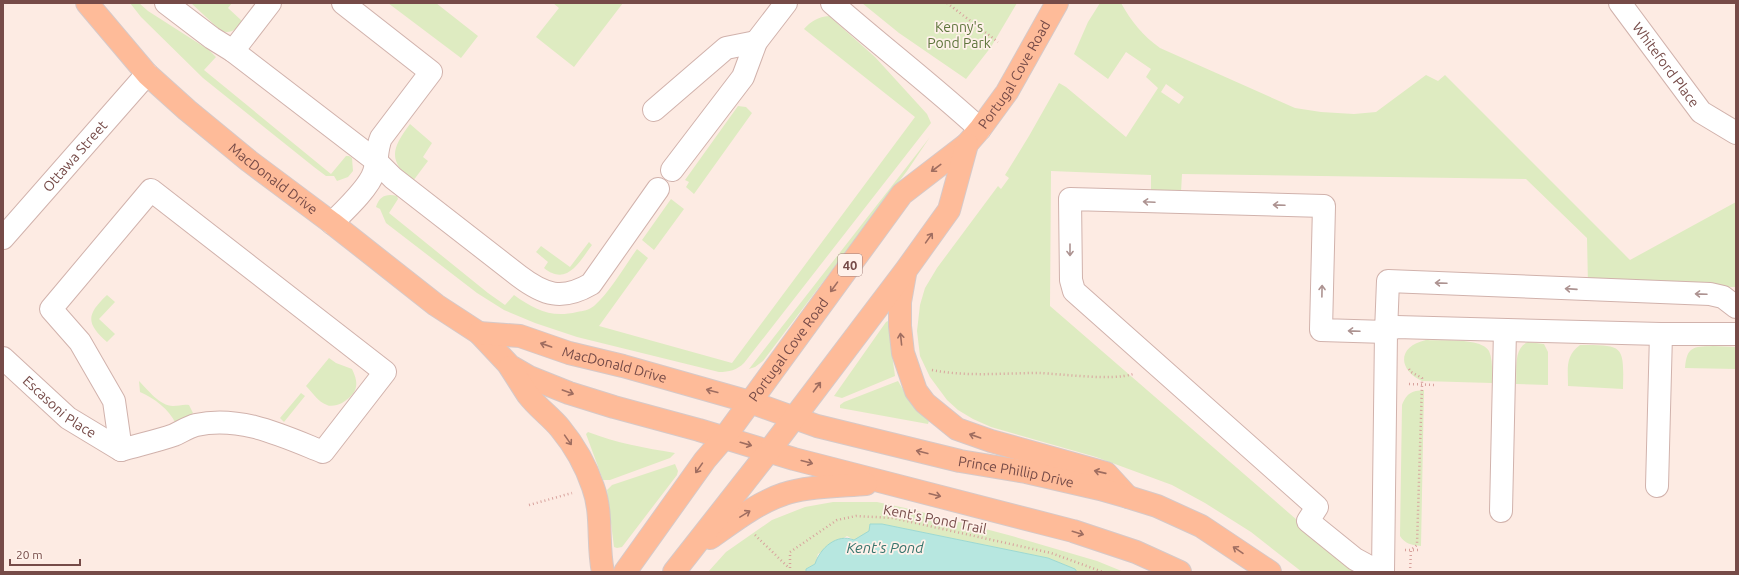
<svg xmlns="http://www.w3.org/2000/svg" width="1739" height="575" font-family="Ubuntu,sans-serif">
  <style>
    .green { fill: #deebc1; fill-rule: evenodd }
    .water { fill: #b7e7e0; stroke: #9dd9d1 }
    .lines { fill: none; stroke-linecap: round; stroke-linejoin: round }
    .minor-casing { stroke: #d1b2ac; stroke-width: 24 }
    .major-casing { stroke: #d6c9c8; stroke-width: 24 }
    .path { stroke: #d8a29d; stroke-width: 2.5; stroke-dasharray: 1 3; stroke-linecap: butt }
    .minor { stroke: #fff; stroke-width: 22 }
    .major { stroke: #febb99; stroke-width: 22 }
    .oneway { stroke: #9f6d60 }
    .oneway2 { stroke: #ad9391 }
    .labels { text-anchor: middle; stroke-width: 3.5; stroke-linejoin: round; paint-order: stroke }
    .shield { fill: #fff1ea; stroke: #9f7d79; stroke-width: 1 }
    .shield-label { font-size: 13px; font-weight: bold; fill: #764b48 }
    .park-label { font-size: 14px; fill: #5f763d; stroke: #fff1ea }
    .street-label { font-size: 14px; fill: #764b48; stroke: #fff1ea }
    .water-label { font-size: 15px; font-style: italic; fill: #38756d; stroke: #fff1ea }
  </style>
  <rect width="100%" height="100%" fill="#fdebe3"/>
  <path class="green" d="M130 3H139L148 11 209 50 216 57 204 70 331 174 346 156H349L352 158 353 171 348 177 337 181 334 176H326L314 167 203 78 141 17Z
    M191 3H232L228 8 242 21C238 30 230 34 221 31Z
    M388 3H436L478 36 461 58Z
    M553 3H623L574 67 536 37 559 8Z
    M862 3H1017L991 47 966 79 899 33Z
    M1100 3H1121C1131 21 1143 36 1160 48L1295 108 1321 112 1354 114 1376 112 1426 75 1438 81 1445 75 1630 260 1736 202V287L1588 285 1587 238 1526 179 1182 174 1181 192H1151V175L1051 171 1050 306 1357 572H1302L1251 532 1205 503 1172 485 1096 457 991 427 973 419 958 410 947 400 930 377 920 356 917 331 920 305 925 288 937 268 998 186 1001 189 1009 178 1005 175 1029 136 1059 83 1066 87 1126 137 1158 88 1146 77 1151 69 1126 52 1108 79 1074 54 1088 22ZM1166 84 1184 97 1179 104 1161 92Z
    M829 16 875 57 927 114 931 123 744 363C737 370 729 372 719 372L577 337 535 323 504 310 477 293 386 223 380 209 376 207C379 196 387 193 397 196L398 199 389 213 488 293 505 305 514 295C535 310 551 318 577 312 583 311 589 310 594 306 610 292 624 267 637 249L648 258 599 326 732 363 915 117 804 29C811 21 818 17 829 16Z
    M738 106 746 107 752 113 694 194 686 187 689 182 685 180Z
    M410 124 432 143 423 157 428 161 413 181C387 161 392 148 410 124Z
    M930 137 907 171 763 361 755 367 749 369Z
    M671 199 684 209 654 250 642 240Z
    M589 242 592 245C580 261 567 287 544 268L548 262 536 252 541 246 570 267Z
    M107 295 115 302 99 319 115 334 107 342C86 323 86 315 107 295Z
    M888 321 890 323 891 347 895 376 842 398 834 396 886 322Z
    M1426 340C1441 341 1481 337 1489 351 1493 360 1492 373 1492 383L1422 381C1397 369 1398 346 1426 340Z
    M1528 342 1544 344 1548 352V385L1516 384C1517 370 1513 348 1528 342Z
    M1580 345C1624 345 1624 345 1623 389L1568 386C1568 368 1565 356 1580 345Z
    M1713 346 1736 347V369L1685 368C1687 346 1693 347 1713 346Z
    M329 358 336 363 352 369C360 385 357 394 342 403 338 405 331 407 327 405 318 402 313 393 306 386Z
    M139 381C148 390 160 406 173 406 179 406 183 404 189 405L193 413 176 424C169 409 154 398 140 392Z
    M898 381 908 398 929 421 928 424 840 408V405L844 402Z
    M1424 390 1421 546C1412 545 1405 544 1400 536L1402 405C1407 393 1411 391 1424 390Z
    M301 393 305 396 284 422 280 418Z
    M588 432C616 443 645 448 675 453L670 458 610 480H603L586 434Z
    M675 464 678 471 677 475 622 547 617 548 614 547 607 490 612 485Z
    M833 502H877L910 509 1012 536 1097 561 1124 572H1077L1075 569 1048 558 882 524 854 540 847 536 818 554 815 564 806 569V572H708L726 552 772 520 805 507Z"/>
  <path class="water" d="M870 524H882L1048 558 1075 569 1077 572H806V569L815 564C820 548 837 533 854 540L869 531Z"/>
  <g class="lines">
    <g class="minor-casing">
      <g id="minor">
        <path d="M166 3 212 38 233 51 375 160 393 178 519 276C544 295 562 301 591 284L658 189"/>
        <path d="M832 3C881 46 932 85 980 129"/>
        <path id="s1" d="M1620 3 1701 112 1736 133"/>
        <path d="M233 51 270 3"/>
        <path d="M654 110 726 48 756 42"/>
        <path d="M672 170 743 77 756 42 786 3"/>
        <path d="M151 190 385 372 323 452C283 436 240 415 196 425 188 427 181 432 174 435 157 441 138 445 121 450L114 401 80 342 51 309Z"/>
        <path d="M332 223C344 211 369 188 374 172 378 160 376 150 381 138L431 72 343 3"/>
        <path id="s2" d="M3 238 147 74"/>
        <path id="s3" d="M3 358 68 418 121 450"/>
        <path d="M1657 486 1661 334"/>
        <path d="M1501 511 1505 330"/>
        <path d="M1379 572 1355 559 1308 521 1317 507 1074 291 1071 280 1070 199 1324 206 1321 330 1386 332 1388 281 1710 294 1723 297 1736 307"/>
        <path d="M1383 572 1386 332 1396 327 1661 334H1736"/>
      </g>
    </g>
    <g class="major-casing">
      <g id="major">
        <path id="s4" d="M87 3 147 74 187 110 249 161 332 223 436 305 479 333 510 366 529 377 569 393 614 407 699 430 794 459 1073 531 1136 552 1180 572"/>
        <path d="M905 274 900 302V326L903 353 916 391 925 403 957 429 991 441 1106 473 1128 497"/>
        <path id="s5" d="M479 333 520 336 569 353 623 366 750 402 817 426 960 461 1026 472 1100 489 1128 497 1157 506 1201 526 1270 572"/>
        <path d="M510 367C516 376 522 386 528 395 538 408 551 417 560 428 574 445 586 466 593 487 603 514 597 544 603 572"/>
        <path d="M710 538C733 522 757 503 784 494 805 486 843 486 866 484"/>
        <path id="s6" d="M625 572 705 460 724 438 902 194 967 144 980 129 1007 92 1057 3"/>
        <path d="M674 572 769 451 906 270 949 210 967 144"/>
      </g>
    </g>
    <path class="path" d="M947 3 998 42
      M1409 369 1411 372 1422 378V384L1417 545 1411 550 1410 572
      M932 370C967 377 1003 373 1039 373 1063 374 1112 381 1133 374
      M1409 384 1436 385
      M529 505 572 493
      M755 535 789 568
      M1405 550H1421
      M790 572V552L837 520 856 516 893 518 1051 553 1103 572"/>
    <use href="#minor" class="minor"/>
    <use href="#major" class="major"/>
  </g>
  <defs><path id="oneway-shaft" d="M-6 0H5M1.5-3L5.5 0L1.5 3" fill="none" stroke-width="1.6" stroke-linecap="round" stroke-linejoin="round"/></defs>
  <g class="oneway">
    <use href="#oneway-shaft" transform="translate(936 168) rotate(143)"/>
    <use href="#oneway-shaft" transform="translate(929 238) rotate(-55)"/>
    <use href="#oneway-shaft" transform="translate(834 287) rotate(126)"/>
    <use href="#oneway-shaft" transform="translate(901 339) rotate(-96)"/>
    <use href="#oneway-shaft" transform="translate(546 345) rotate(-161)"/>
    <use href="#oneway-shaft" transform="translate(817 387) rotate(-53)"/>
    <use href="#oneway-shaft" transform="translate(712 391) rotate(-165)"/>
    <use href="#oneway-shaft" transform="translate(568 392) rotate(20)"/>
    <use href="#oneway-shaft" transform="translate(975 436) rotate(-161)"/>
    <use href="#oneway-shaft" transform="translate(568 440) rotate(55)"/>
    <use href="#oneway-shaft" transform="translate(746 444) rotate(16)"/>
    <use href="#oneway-shaft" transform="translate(922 452) rotate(-166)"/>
    <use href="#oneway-shaft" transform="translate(807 462) rotate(15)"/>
    <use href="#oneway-shaft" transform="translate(699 468) rotate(125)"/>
    <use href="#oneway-shaft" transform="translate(1100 472) rotate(-167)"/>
    <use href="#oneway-shaft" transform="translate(935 495) rotate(14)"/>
    <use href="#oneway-shaft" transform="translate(745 514) rotate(-31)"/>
    <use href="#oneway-shaft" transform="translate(1078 533) rotate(17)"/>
    <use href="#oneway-shaft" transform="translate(1238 550) rotate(-146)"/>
  </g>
  <g class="oneway2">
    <use href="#oneway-shaft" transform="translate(1149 202) rotate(-177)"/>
    <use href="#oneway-shaft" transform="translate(1279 205) rotate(-178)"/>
    <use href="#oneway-shaft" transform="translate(1070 250) rotate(90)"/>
    <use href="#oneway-shaft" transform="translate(1441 283) rotate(-178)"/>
    <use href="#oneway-shaft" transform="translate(1571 289) rotate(-176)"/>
    <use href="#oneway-shaft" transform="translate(1322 291) rotate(-89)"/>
    <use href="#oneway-shaft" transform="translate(1701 294) rotate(-178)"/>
    <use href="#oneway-shaft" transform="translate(1354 331) rotate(-178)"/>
  </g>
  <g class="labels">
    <rect class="shield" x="838" y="254" width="24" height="22" rx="3"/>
    <g class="shield-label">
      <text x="850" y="270">40</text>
    </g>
    <g class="park-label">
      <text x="959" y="32">Kenny's<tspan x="959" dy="16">Pond Park</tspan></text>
    </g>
    <g class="street-label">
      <text dy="5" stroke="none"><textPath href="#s1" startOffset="77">Whiteford Place</textPath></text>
      <text dy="5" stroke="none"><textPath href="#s6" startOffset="635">Portugal Cove Road</textPath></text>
      <text dy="5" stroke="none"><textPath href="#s2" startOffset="109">Ottawa Street</textPath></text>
      <text dy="5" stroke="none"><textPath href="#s4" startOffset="257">MacDonald Drive</textPath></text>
      <text dy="5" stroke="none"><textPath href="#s6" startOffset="276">Portugal Cove Road</textPath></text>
      <text dy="5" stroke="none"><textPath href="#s5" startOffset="140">MacDonald Drive</textPath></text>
      <text dy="5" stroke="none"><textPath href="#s3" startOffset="75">Escasoni Place</textPath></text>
      <text dy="5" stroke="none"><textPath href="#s5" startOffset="556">Prince Phillip Drive</textPath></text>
      <text transform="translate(935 519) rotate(11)" y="5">Kent's Pond Trail</text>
    </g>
    <g class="water-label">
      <text x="885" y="553">Kent's Pond</text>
    </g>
  </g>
  <rect width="1739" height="575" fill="none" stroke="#764b48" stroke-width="8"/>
  <path d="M10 559v6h70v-6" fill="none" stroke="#764b48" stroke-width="2"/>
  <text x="16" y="559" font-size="12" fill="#764b48" stroke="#fff1ea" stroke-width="3" paint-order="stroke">20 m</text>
</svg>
